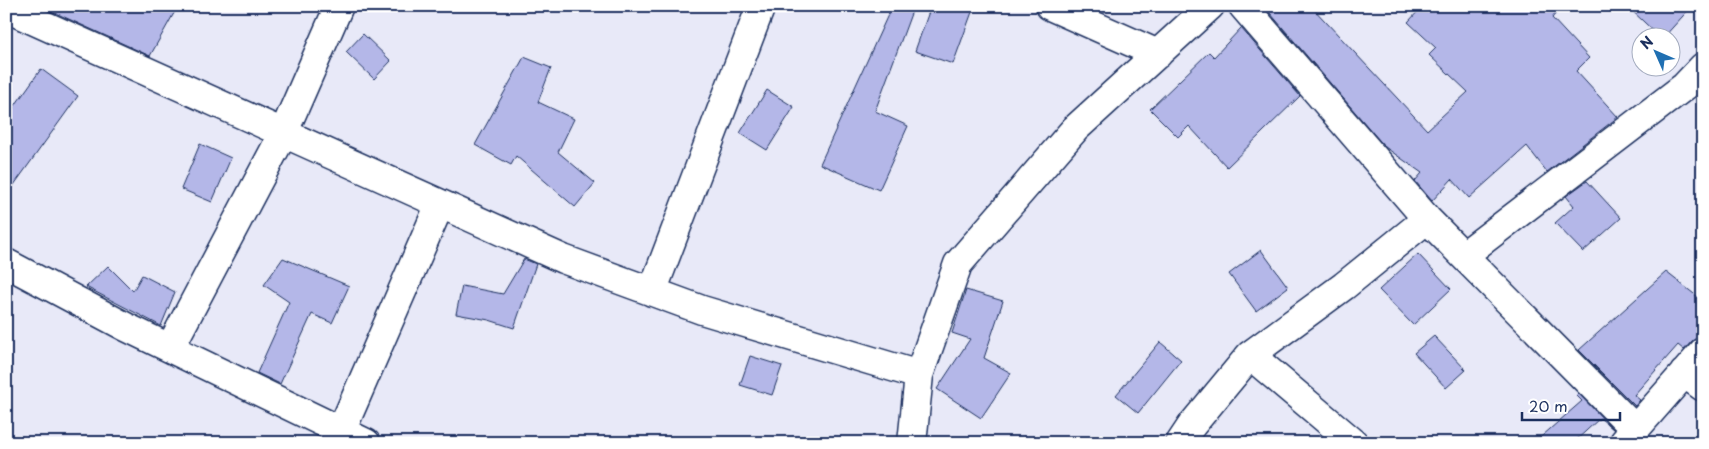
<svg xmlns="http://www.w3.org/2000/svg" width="1709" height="449" font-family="'Playpen Sans',sans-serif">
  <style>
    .building { fill: #b4b7e8; stroke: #1b2f5e }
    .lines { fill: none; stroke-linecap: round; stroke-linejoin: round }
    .minor-casing { stroke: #1b2f5e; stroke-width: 31 }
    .minor { stroke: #fff; stroke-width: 28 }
  </style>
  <rect width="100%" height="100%" fill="#e8e9f8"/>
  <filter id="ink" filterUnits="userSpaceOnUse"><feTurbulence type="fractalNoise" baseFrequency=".02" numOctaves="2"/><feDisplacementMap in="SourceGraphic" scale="10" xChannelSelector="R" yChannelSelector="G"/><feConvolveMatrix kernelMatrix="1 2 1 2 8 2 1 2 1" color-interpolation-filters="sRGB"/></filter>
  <g filter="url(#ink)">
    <path class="building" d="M40 6H178L150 56Z
      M892 6H901L912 11 875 111 908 126 879 190 820 164Z
      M931 6H956L972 12 953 64 915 51Z
      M1264 6H1311L1427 130 1468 92 1429 55 1436 48 1408 22 1423 6H1562L1552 18 1589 58 1576 71 1618 117 1547 172 1527 146 1469 198 1452 179 1432 201 1415 181 1422 173 1385 147Z
      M1627 6H1692L1663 38H1661Z
      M1241 28 1300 96 1227 167 1189 126 1178 137 1150 109 1209 52 1214 57Z
      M363 34 391 61 374 79 346 52Z
      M524 57 551 68 538 102 574 119 558 152 595 183 575 207 516 156 511 165 475 145Z
      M41 69 78 96 6 196V118Z
      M767 90 794 107 767 150 740 133Z
      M200 144 231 158 212 202 181 189Z
      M1587 181 1621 218 1583 252 1555 223 1574 206 1566 196Z
      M1261 250 1288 287 1256 311 1229 274Z
      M1418 254 1451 289 1413 325 1379 290Z
      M283 258 349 286 332 323 312 314 280 384 257 373 289 302 264 285Z
      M524 259 536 264 514 328 489 320 456 314 462 286 503 294Z
      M108 266 133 291 142 275 175 292 161 326 86 287Z
      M1666 272 1703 301V337H1698L1692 341 1684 350 1678 345 1634 395 1640 400 1635 406 1579 350Z
      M966 290 1003 301 984 358 1011 373 981 418 937 389 970 339 952 333Z
      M1434 336 1466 370 1446 388 1414 353Z
      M1160 342 1181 360 1138 413 1116 395Z
      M750 356 782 366 772 395 740 385Z
      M1578 393 1614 430 1600 418 1573 443H1534L1582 401 1576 395Z"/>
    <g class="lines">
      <g class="minor-casing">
        <path id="minor" d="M1050 6 1158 54
          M1243 6 1427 219 1635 429
          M6 8 563 259 702 310 919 375
          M1464 255 1685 86 1703 67
          M6 263 126 327 366 443
          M652 292 761 6
          M170 348 283 134 339 6
          M1250 355 1354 443
          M1684 373 1703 387
          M1624 442 1703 352
          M336 443 440 204
          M912 443 919 375 958 264 1075 129 1210 6
          M1180 443 1192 425 1250 355 1344 286 1427 219"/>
      </g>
      <use href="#minor" class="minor"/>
    </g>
  </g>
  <rect width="1709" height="449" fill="none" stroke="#fff" stroke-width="25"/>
  <rect x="12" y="12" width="1684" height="424" fill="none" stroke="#1b2f5e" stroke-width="2" filter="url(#ink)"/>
  <g transform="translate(1656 52) rotate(315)"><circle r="24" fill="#ffffff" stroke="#a4acbf"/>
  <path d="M0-4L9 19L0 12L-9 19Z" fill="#1f6fb2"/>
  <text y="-8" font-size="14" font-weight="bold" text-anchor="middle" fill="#1b2f5e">N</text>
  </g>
  <path d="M1522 412v8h98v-8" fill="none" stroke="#1b2f5e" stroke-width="2.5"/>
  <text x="1529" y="412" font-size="15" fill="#1b2f5e" stroke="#ffffff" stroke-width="4" paint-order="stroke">20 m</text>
</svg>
